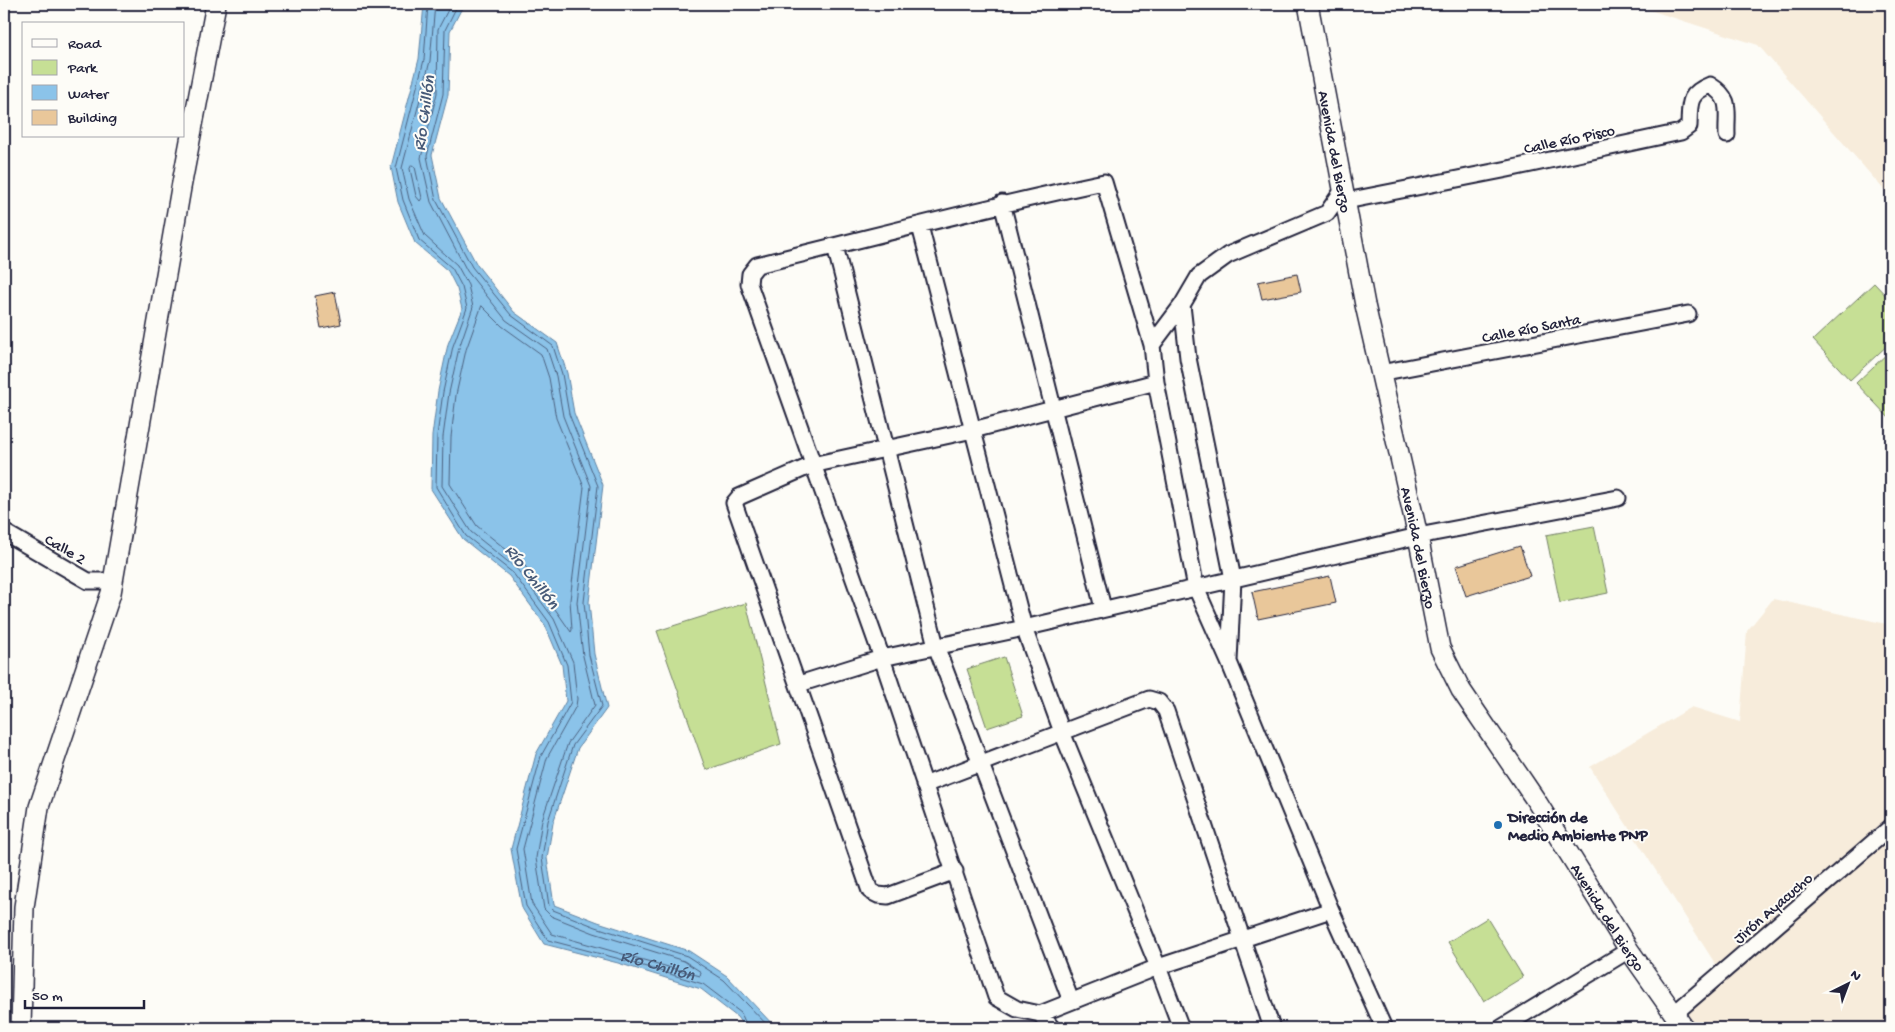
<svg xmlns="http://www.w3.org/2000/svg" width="1895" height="1032" font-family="'Gochi Hand',sans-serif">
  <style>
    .built { fill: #f7ecdb }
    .green { fill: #c6df95; stroke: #748068 }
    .water { fill: #8bc3e9; stroke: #6183a3 }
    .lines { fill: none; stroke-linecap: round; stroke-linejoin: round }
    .shore { stroke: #4c6281; stroke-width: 1 }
    .building { fill: #e9c79a; stroke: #22223b }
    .minor-casing { stroke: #22223b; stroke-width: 19 }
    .tertiary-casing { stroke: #22223b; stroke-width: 22 }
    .minor { stroke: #fdfcf7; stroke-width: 15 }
    .tertiary { stroke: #fdfcf7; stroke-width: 19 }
    .poi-dot { fill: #1f6fb2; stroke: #fdfcf7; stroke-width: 2 }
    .labels { text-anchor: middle; stroke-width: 4; stroke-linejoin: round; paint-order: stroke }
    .street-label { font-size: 16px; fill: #22223b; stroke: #fdfcf7 }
    .poi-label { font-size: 16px; font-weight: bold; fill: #22223b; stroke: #fdfcf7; text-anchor: start }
    .water-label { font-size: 18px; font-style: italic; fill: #475a78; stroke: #fdfcf7 }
  </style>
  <rect width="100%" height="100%" fill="#fdfcf7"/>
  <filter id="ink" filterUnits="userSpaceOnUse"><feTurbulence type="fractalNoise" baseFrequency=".02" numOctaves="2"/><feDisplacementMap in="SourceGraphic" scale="10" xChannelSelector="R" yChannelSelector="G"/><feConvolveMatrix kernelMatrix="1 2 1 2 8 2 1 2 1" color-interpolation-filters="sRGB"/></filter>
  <g filter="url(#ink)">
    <path class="built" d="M1631 4H1891V198L1758 45Z
      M1773 599 1891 625V1028H1668L1663 1020 1716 965 1590 767 1692 707 1740 722 1747 631Z"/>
    <path class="green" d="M1874 283 1891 301V342L1850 380 1813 340Z
      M1891 350V420L1856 383Z
      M1594 526 1608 593 1560 603 1546 535Z
      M746 603 781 744 706 770 657 631Z
      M1004 657 1023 716 987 728 967 669Z
      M1487 918 1523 977 1484 1001 1448 942Z"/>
    <path class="water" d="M424 4H464L450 31 448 95 432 155 441 198 477 265 514 312 557 343 567 373 574 413 603 485 589 602 594 654 607 708 578 748 553 823 547 858 554 905 598 922 689 951 727 976 776 1028H745L737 1017 701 989 618 963 544 944 522 908 511 849 536 754 566 701 562 665 545 625 509 576 463 539 431 489 432 436 438 391 448 344 462 309 457 289 448 271 415 243 398 202 391 167 419 59Z"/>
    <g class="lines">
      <g class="shore">
        <path d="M428 4 424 60 396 168 403 200 419 240 452 268 462 287 467 308 453 346 443 392 437 436 436 487 466 536 513 573 549 622 567 665 571 702 541 756 516 849 526 906 548 940 620 959 703 984 741 1013 748 1028"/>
        <path id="s1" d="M435 4 430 61 402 168 409 199 425 236 457 265 468 285 473 307 459 348 449 393 443 437 442 486 471 532 517 569 554 619 573 662 577 699 576 706 547 758 523 849 532 904 552 934 700 976 701 972 684 961 594 933 551 916 544 909 536 858 542 820 568 743 595 705 583 656 577 602 591 486 563 416 556 376 547 349 506 320 467 271 431 202 421 158 437 93 438 29 451 4"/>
        <path d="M458 4 445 30 443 94 427 156 436 200 472 267 511 315 553 346 562 374 569 414 598 486 584 602 589 655 602 706 573 745 548 821 542 858 549 906 553 910 596 927 687 956 724 980 770 1028"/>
        <path d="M412 165 415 167 422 198 420 201 416 196 410 169Z"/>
        <path d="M482 306 502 326 541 354 549 378 556 418 584 487 570 600 572 630 571 632 523 563 477 526 450 484 451 437 456 395 466 350Z"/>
      </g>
    </g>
    <path class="building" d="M1297 274 1301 292 1262 299 1258 282Z
      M335 292 341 324 321 328 315 296Z
      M1520 546 1530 576 1466 596 1456 566Z
      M1330 576 1336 603 1258 619 1252 592Z"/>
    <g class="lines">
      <g class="minor-casing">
        <path id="minor" d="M1343 190 1327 213 1228 255 1199 276 1182 305 1152 345 1156 382 1196 588 1229 662 1331 910 1384 1028
          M1346 201 1508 169 1681 132 1689 126C1690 104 1687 94 1710 85 1733 99 1726 111 1727 135
          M1002 203 1103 608
          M920 226 1024 628 1062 732 1158 967 1181 1028
          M835 246 936 646 1071 1001
          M1182 305 1188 358 1233 579 1229 661
          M1152 345 1104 182C987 206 873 237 757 265L750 274 749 284 882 658 996 997 1017 1009 1040 1014 1158 967 1331 910
          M1380 373 1688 314
          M4 532 88 581H113
          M799 684 882 658 1024 628 1418 536 1618 498
          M924 785 1149 699 1159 702 1166 711 1272 1028
          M955 871 888 896 878 895 870 891 734 503 739 497 812 465 973 430 1156 382
          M1675 1013 1891 827
          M1040 1014 1052 1028
          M1501 1028 1629 950"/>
      </g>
      <g class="tertiary-casing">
        <g id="tertiary">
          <path id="s2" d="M1308 4 1365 305 1418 536 1440 648 1461 690 1535 799 1629 950 1684 1028"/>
          <path d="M21 1028 24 907 39 807 111 593 181 188 216 4"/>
        </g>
      </g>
      <use href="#minor" class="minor"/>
      <use href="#tertiary" class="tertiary"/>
    </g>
  </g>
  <circle class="poi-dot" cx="1498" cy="825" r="5"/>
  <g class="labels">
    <g class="street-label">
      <text transform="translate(1569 138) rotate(-12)" y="6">Calle Río Pisco</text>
      <text dy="6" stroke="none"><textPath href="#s2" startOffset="150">Avenida del Bierzo</textPath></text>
      <text transform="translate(1531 327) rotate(-11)" y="6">Calle Río Santa</text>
      <text dy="6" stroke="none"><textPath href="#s2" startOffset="555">Avenida del Bierzo</textPath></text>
      <text transform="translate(66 548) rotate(30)" y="6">Calle 2</text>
      <text transform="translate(1772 907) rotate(-41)" y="6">Jirón Ayacucho</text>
      <text dy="6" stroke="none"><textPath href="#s2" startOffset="975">Avenida del Bierzo</textPath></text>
    </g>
    <g class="poi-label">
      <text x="1508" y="822">Dirección de<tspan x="1508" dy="18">Medio Ambiente PNP</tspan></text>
    </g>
    <g class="water-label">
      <text transform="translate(423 113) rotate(-82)" y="6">Río Chillón</text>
      <text transform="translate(533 576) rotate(52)" y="6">Río Chillón</text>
      <text dy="6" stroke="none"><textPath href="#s1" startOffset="1134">Río Chillón</textPath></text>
    </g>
  </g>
  <rect width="1895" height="1032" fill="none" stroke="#fdfcf7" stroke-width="20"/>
  <rect x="10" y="10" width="1875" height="1012" fill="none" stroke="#22223b" stroke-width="2" filter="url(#ink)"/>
  <rect x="22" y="22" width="162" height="115" fill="#fdfcf7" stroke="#a5a5ac"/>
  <rect x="32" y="39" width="25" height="8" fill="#fdfcf7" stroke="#a5a5ac"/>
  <text x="68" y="48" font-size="15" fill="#22223b">Road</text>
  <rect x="32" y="60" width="25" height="15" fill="#c6df95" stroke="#a5a5ac"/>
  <text x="68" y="72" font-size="15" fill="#22223b">Park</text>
  <rect x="32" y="85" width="25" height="15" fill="#8bc3e9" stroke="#a5a5ac"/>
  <text x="68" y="98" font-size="15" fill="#22223b">Water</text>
  <rect x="32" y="110" width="25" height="15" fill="#e9c79a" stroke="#a5a5ac"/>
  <text x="68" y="122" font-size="15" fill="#22223b">Building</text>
  <g transform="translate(1848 984) rotate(42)" stroke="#fdfcf7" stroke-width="4" paint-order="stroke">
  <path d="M0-4L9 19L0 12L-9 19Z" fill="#22223b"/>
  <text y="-8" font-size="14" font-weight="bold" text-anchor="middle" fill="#22223b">N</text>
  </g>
  <path d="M25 1000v8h119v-8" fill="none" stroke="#22223b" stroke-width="2.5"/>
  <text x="32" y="1000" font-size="15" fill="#22223b" stroke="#fdfcf7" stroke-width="4" paint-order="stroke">50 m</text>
</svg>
